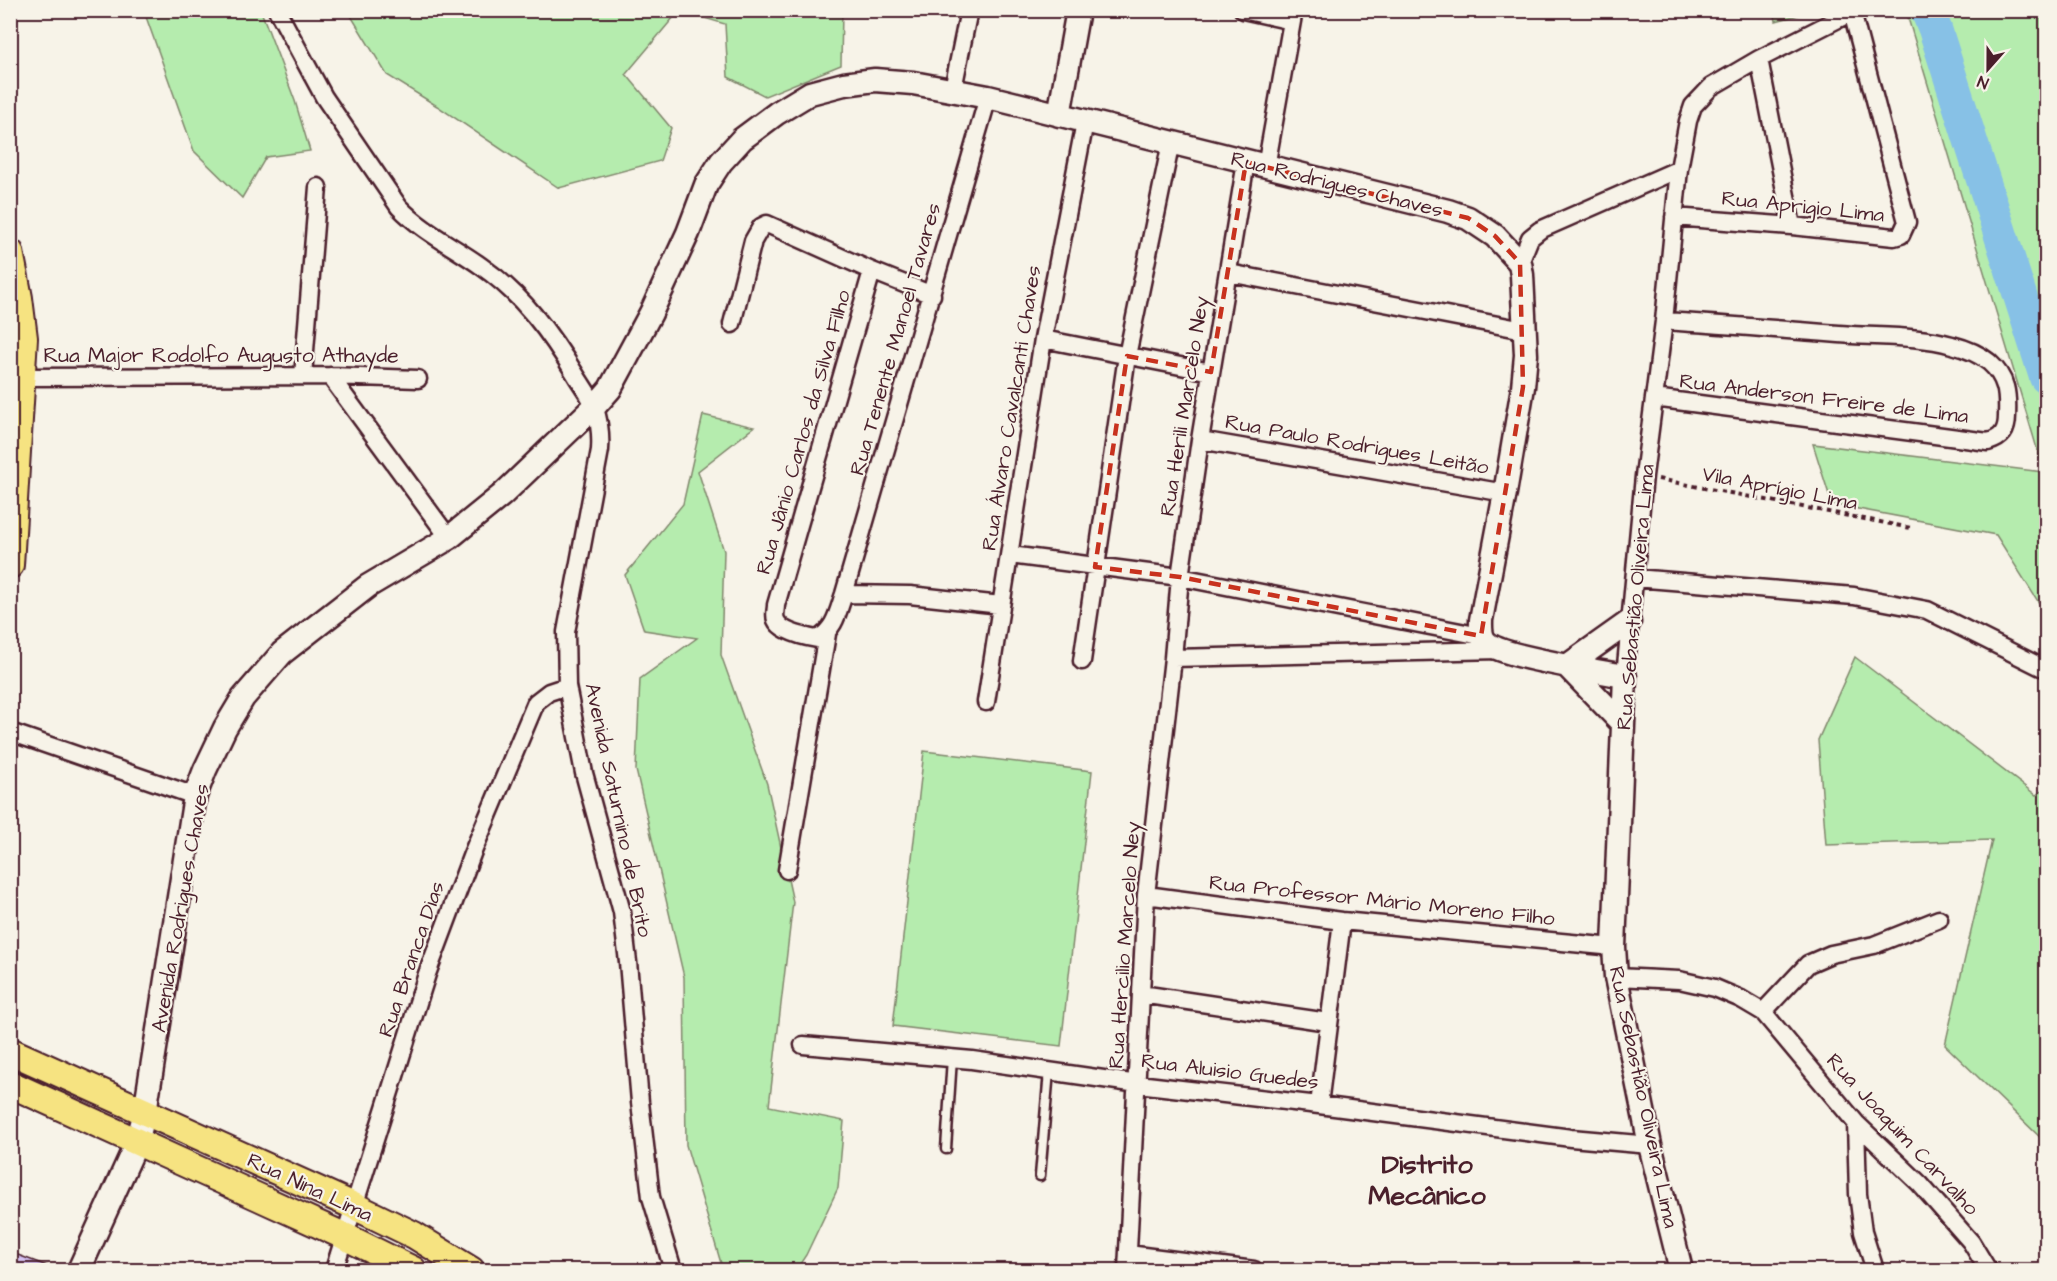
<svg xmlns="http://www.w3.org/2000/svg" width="2057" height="1281" font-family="'Architects Daughter',sans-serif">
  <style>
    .green { fill: #b5ecae; stroke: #80866c; stroke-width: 1.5 }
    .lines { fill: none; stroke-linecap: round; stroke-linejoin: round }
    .river { stroke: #87c1e6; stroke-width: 34 }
    .building { fill: #d4c1f2; stroke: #4a1f2b; stroke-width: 1.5 }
    .lane-casing { stroke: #4a1f2b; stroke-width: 13 }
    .street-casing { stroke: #4a1f2b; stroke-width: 21 }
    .secondary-casing { stroke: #4a1f2b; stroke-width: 27 }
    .primary-casing { stroke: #4a1f2b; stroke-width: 30 }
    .path { stroke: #4a1f2b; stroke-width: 4; stroke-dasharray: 4.5 4.5; stroke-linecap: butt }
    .lane { stroke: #f7f3e8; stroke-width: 8 }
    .street { stroke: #f7f3e8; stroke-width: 16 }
    .secondary { stroke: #f7f3e8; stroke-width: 22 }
    .primary { stroke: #f6e381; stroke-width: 26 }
    .marked { fill: none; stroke: #c8321e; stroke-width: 4.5; stroke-dasharray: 12 8; stroke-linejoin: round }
    .labels { text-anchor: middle; stroke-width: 4.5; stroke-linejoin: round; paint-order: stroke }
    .street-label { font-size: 21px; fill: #4a1f2b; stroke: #f7f3e8 }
    .district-label { font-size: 27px; font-weight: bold; fill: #4a1f2b; stroke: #f7f3e8 }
  </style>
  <rect width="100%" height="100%" fill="#f7f3e8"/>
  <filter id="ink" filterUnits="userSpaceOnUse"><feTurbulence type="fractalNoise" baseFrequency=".0167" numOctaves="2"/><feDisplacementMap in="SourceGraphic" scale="12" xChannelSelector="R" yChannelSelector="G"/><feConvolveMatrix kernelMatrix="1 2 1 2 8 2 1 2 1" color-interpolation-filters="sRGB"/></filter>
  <g filter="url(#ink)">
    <path class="green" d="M1774 10H1813V11L1776 21Z
      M155 11H261L295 101 310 151 266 157 242 198 194 151 145 14Z
      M348 11H679L626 74 671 128 660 161 559 188 437 106 387 75Z
      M681 11H842L841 65 765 96 728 77 725 24Z
      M1941 11H2046V614L1996 535 1832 504 1813 444 2044 472 1908 18Z
      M703 415 754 427 698 471 724 551 721 655 767 784 793 902 769 1106 844 1121 838 1188 806 1255 796 1270H723L686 1145 684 977 636 770 640 679 697 638 644 630 625 575 683 504Z
      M1855 657 2036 795 2046 788V1143L1945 1045 1992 840 1826 845 1818 740Z
      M924 751 1092 771 1061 1046 893 1026Z"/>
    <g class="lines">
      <path class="river" d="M1927 10 1935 29 2046 377"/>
    </g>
    <path class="building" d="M10 1252 55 1269V1270H10Z"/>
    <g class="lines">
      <g class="lane-casing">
        <path id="lane" d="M946 1149 952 1058
          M1040 1176 1049 1071"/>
      </g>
      <g class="street-casing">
        <path id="street" d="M277 10 324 97 399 207C423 232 453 246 481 266 523 295 551 334 577 377 583 387 592 398 595 409 600 423 601 435 600 450L566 632 567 686 584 773 622 912 628 962 640 1102 651 1197 673 1270
          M1243 10 1292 21
          M1759 59 1792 226
          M953 89 969 10
          M1266 167 1294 10
          M1520 263 1530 238 1540 230 1679 169
          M872 271 776 605C776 610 774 615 776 620 781 632 806 637 817 639 835 630 838 611 844 594L988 97
          M1229 273 1524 330
          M732 324 753 241 761 227 767 224 872 271 932 295
          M1043 339 1211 372
          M303 376 318 187
          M330 376 449 538
          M23 377 330 376 418 379
          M1654 398 1988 442C2002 438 2007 431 2007 416 2008 394 2007 378 1989 362 1979 354 1964 348 1952 345 1921 336 1883 337 1852 335 1789 330 1727 325 1664 321
          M1200 440 1505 493
          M1010 555 1180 577 1481 636
          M1635 578 1854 596 1927 610 2041 667
          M844 594 910 595 1001 605
          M1173 658 1499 650
          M1082 661 1127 356 1171 142
          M1625 676 1644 476 1664 321 1679 169 1688 121 1693 106 1711 87 1759 59 1852 12 1907 222 1901 235 1894 237 1792 226 1674 217
          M986 702 1043 339 1085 122
          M10 732 195 796
          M787 870 827 634
          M1146 895 1342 921 1614 947
          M1616 977 1679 980 1715 988 1741 999 1763 1012 1856 1123 1920 1184 1971 1242 1988 1270
          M1141 994 1328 1022
          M1763 1012 1808 964 1831 954 1874 945 1939 919
          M803 1045 972 1060 1138 1084 1319 1105 1571 1138 1650 1145
          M1319 1105 1342 921
          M1856 1123 1858 1194 1863 1232 1875 1270
          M1128 1254 1254 1270
          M334 1270 427 974 472 854 536 702 549 692 567 686
          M1127 1270 1146 895 1173 658 1180 577 1200 440 1246 162"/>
      </g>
      <g class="secondary-casing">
        <path id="secondary" d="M1059 115 1078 10
          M1623 724 1567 666 1629 622
          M79 1270 137 1142 145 1112 195 796 205 770 225 728 243 698 282 653 368 586 449 538 502 495 595 406 610 389 651 313 688 233 706 185 721 162 742 139 777 113 810 93 844 84 875 80 913 83 988 97 1448 211 1468 218 1495 236 1520 263 1522 275 1526 355 1523 387 1505 493 1481 620C1481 628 1480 636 1486 642 1501 657 1599 671 1625 676L1614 947 1616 977 1650 1145 1681 1270"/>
      </g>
      <g class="primary-casing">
        <path id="primary" d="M10 252 19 298 24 338 10 565
          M10 1051 354 1206 414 1235 471 1270
          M10 1084 344 1236 413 1270"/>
      </g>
      <path class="path" d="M1658 479 1911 528"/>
      <use href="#lane" class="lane"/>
      <use href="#street" class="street"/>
      <use href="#secondary" class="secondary"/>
      <use href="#primary" class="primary"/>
    </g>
  </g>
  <path class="marked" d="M1246 162 1468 218 1495 236 1520 263 1523 387 1481 636 1180 577 1095 567 1127 356 1211 372Z"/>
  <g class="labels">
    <g class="street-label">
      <text transform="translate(1337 184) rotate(14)" y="7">Rua Rodrigues Chaves</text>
      <text transform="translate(1803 206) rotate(6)" y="7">Rua Aprigio Lima</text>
      <text transform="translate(895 339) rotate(-74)" y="7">Rua Tenente Manoel Tavares</text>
      <text x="221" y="362">Rua Major Rodolfo Augusto Athayde</text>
      <text transform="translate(1824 398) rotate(7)" y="7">Rua Anderson Freire de Lima</text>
      <text transform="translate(1184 406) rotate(-81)" y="7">Rua Herili Marcelo Ney</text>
      <text transform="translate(1011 408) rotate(-81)" y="7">Rua Álvaro Cavalcanti Chaves</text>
      <text transform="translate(803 432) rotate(-74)" y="7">Rua Jânio Carlos da Silva Filho</text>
      <text transform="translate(1357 444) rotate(10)" y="7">Rua Paulo Rodrigues Leitão</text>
      <text transform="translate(1780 488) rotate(11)" y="7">Vila Aprígio Lima</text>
      <text transform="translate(1635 597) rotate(-85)" y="7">Rua Sebastião Oliveira Lima</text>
      <text transform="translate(619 810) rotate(78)" y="7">Avenida Saturnino de Brito</text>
      <text transform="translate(1382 900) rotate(6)" y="7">Rua Professor Mário Moreno Filho</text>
      <text transform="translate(180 908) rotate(-80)" y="7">Avenida Rodrigues Chaves</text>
      <text transform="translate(1124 945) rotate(-86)" y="7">Rua Hercilio Marcelo Ney</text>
      <text transform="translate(411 959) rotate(-71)" y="7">Rua Branca Dias</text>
      <text transform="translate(1230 1071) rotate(7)" y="7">Rua Aluisio Guedes</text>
      <text transform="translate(1644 1097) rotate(78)" y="7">Rua Sebastião Oliveira Lima</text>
      <text transform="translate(1903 1134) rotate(47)" y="7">Rua Joaquim Carvalho</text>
      <text transform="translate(310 1187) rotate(25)" y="7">Rua Nina Lima</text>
    </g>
    <g class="district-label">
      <text x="1427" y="1173">Distrito<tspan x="1427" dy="31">Mecânico</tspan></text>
    </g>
  </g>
  <rect width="2057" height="1281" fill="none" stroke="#f7f3e8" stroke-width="36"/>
  <rect x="18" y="18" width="2021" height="1245" fill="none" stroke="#4a1f2b" stroke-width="2" filter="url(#ink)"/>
  <g transform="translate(1988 69) rotate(201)" stroke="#f7f3e8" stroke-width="4.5" paint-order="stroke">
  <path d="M0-4.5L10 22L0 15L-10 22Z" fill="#4a1f2b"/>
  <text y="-9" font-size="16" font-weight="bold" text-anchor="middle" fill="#4a1f2b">N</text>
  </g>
</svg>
